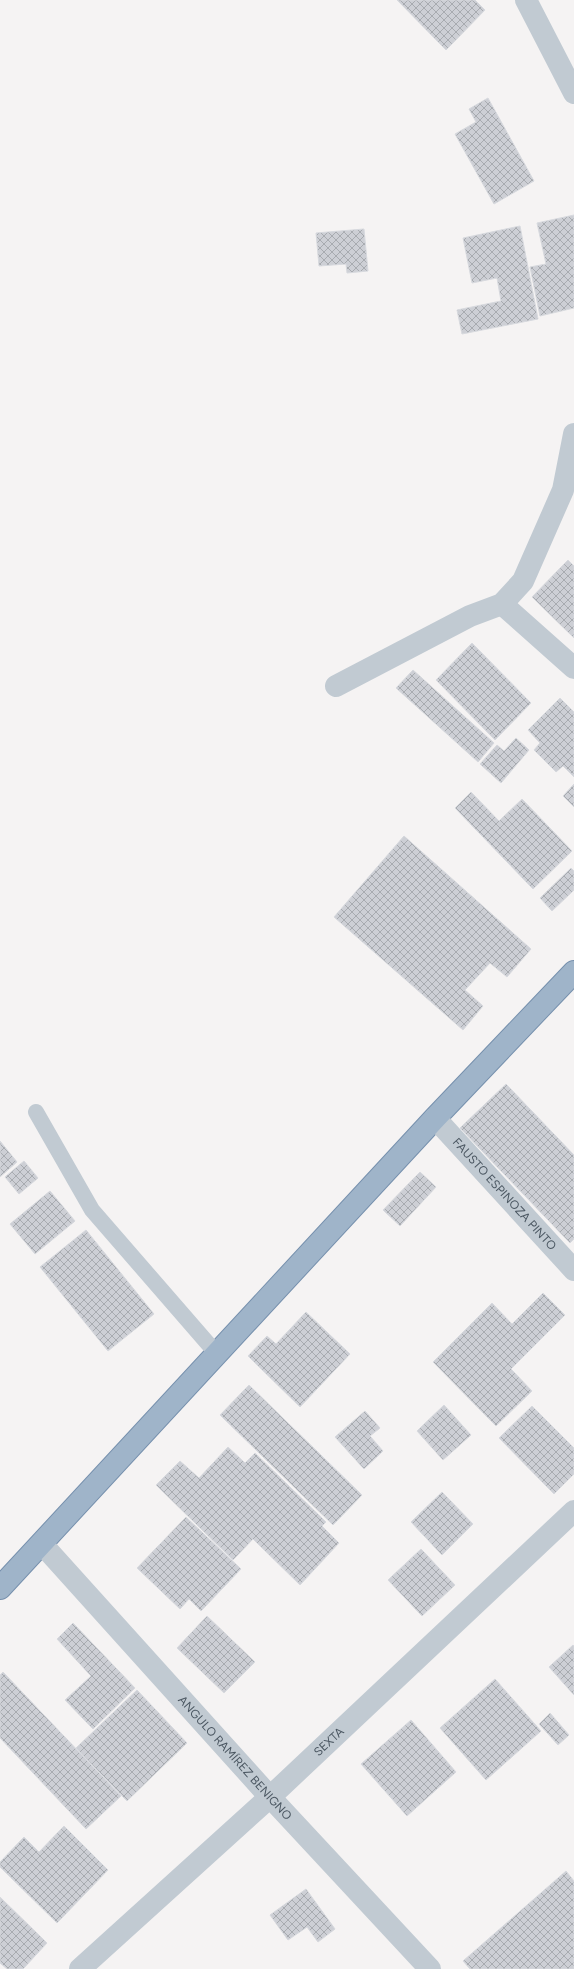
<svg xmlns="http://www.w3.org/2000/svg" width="574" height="1969" font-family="Figtree,sans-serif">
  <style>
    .building { fill: url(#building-cross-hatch); stroke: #d7d9de }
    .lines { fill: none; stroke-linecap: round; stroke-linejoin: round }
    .trunk-casing { stroke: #7690ad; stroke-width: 24 }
    .service { stroke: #c1cad2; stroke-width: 16 }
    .minor { stroke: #c1cad2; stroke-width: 22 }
    .trunk { stroke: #9fb4c9; stroke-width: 22 }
    .labels { text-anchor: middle; stroke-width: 4; stroke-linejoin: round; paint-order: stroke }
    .street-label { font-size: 12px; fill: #4a5661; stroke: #fff }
  </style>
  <defs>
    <pattern id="building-cross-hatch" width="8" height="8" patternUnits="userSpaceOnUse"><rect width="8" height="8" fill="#cdcfd5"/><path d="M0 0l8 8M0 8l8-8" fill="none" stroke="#a8abb0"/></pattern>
  </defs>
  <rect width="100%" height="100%" fill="#f5f3f3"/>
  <path class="building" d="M397 0H475L485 10 446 50Z
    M488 98 534 181 494 204 455 134 476 122 469 109Z
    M574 215V308L540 316 530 267 546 264 537 223Z
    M520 226 538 319 462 334 457 310 501 301 497 278 472 283 463 238Z
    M364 229 368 271 347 273 346 264 319 266 316 233Z
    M568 560 574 566V638L532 597Z
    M472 643 531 703 495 740 436 680Z
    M413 670 494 743 478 762 396 688Z
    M560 698 574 712V777L563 766 556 772 534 750 540 743 528 730Z
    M516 738 529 750 501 783 480 764 497 745 504 751Z
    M574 784V807L563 796Z
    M471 792 499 821 522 799 572 851 533 889 455 808Z
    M404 836 531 949 507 977 490 963 465 990 483 1006 463 1030 334 917Z
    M571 868 574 871V890L552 911 540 898Z
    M506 1084 574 1155V1239L570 1243 460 1128Z
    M0 1141 17 1162 0 1177Z
    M24 1161 38 1178 19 1194 5 1177Z
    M420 1172 436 1187 400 1226 383 1210Z
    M50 1191 75 1221 35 1254 10 1224Z
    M86 1230 154 1314 108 1351 40 1267Z
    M543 1293 565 1315 511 1369 532 1391 496 1426 433 1362 492 1303 512 1324Z
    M306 1312 350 1354 300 1407 248 1356 267 1336 276 1344Z
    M249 1385 362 1495 333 1525 220 1415Z
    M444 1405 471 1435 443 1460 417 1431Z
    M532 1406 574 1448V1474L554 1494 499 1438Z
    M365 1411 380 1428 370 1436 383 1451 364 1469 335 1437Z
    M228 1447 245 1463 255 1453 326 1522 322 1526 339 1543 300 1585 253 1539 233 1560 156 1485 180 1461 199 1478Z
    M442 1492 473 1524 442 1555 411 1522Z
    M186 1517 241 1569 201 1611 189 1599 180 1609 137 1568Z
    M421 1549 455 1585 422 1616 388 1580Z
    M207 1616 255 1662 224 1693 177 1648Z
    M73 1623 135 1688 93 1729 65 1700 91 1676 57 1639Z
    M573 1645 574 1646V1695L549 1667Z
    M3 1672 121 1796 86 1829 0 1738V1675Z
    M495 1679 541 1731 486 1780 440 1728Z
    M137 1690 187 1743 127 1801 76 1748Z
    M550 1713 569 1735 558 1745 539 1724Z
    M411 1720 456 1772 407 1816 361 1764Z
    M64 1826 108 1870 57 1923 0 1867V1862L24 1837 39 1852Z
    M566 1871 574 1881V1969H470L463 1961Z
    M306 1889 335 1929 318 1942 307 1927 288 1940 270 1915Z
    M0 1897 47 1943 23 1969H7L0 1963Z"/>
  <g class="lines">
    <g class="trunk-casing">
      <path id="trunk" d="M0 1588 435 1118 574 972"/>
    </g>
    <path class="service" d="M36 1112 92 1210 217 1354"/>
    <g class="minor">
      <path d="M526 0 574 93"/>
      <path d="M502 604 574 668"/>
      <path d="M336 686 470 616 502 604 523 581 563 490 574 434"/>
      <path id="s1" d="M435 1118 574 1270"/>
      <path id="s2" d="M42 1544 270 1797 430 1969"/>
      <path id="s3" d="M80 1969 270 1797 574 1511"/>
    </g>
    <use href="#trunk" class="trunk"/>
  </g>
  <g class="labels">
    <g class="street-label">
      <text dy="4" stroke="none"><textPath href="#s1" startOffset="103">FAUSTO ESPINOZA PINTO</textPath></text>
      <text dy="4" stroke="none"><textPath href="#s3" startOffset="337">SEXTA</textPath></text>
      <text dy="4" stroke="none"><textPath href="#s2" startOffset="288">ANGULO RAMÍREZ BENIGNO</textPath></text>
    </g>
  </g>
</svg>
